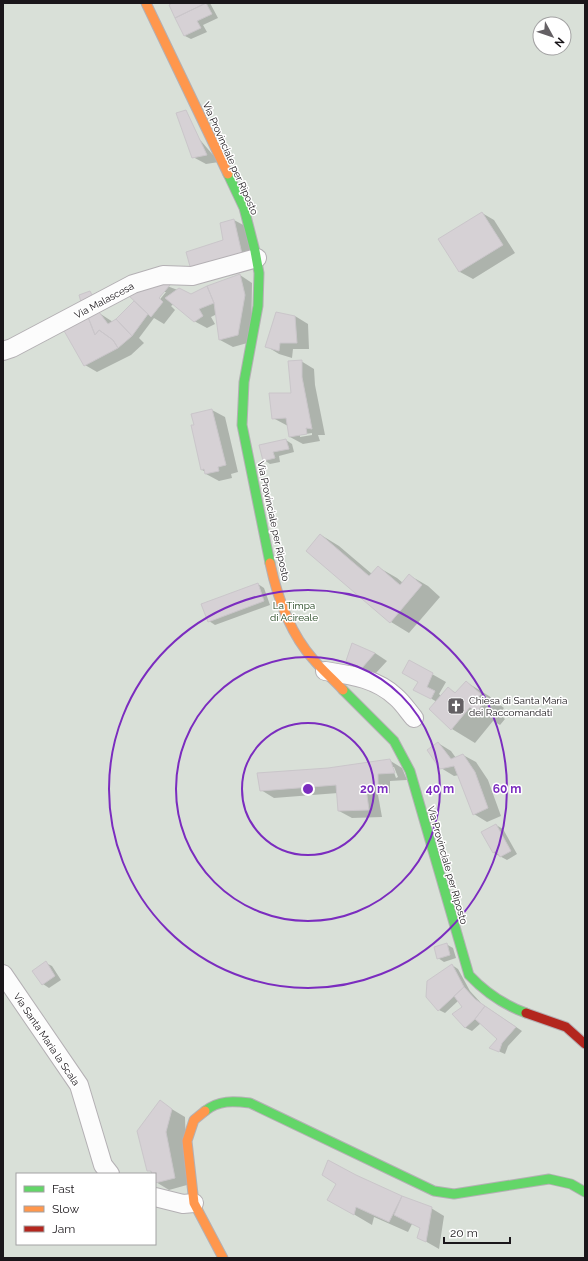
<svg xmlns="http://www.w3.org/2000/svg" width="588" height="1261" font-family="Raleway,sans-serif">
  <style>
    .green { fill: #d9e0d8; fill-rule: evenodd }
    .shadow { fill: #0003; fill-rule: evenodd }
    .building { fill: #d6d1d5; stroke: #cac6ca }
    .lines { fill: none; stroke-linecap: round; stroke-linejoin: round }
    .street-casing { stroke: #b4b0b4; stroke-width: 20 }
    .fast-casing { stroke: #b4b0b4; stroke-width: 11 }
    .slow-casing { stroke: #b4b0b4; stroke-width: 11 }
    .jam-casing { stroke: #b4b0b4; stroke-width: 11 }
    .street { stroke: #fcfcfc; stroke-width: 18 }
    .fast { stroke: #63d668; stroke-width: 9 }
    .slow { stroke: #ff974d; stroke-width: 9 }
    .jam { stroke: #b3261e; stroke-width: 9 }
    .ring { fill: none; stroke: #7b2cbf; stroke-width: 2 }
    .labels { text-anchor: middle; stroke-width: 3; stroke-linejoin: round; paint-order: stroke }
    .street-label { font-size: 10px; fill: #1a161a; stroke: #fff }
    .park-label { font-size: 10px; fill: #163b13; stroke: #fff }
    .poi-label { font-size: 10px; fill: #1a161a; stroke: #fff; text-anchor: start }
    .centre { fill: #7b2cbf; stroke: #fff; stroke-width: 2 }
    .ring-label { font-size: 12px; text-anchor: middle; font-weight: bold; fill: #7b2cbf; stroke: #fff; stroke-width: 3; stroke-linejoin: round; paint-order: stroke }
  </style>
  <rect width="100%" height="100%" fill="#ede8ed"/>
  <path class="green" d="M3 3H585V1258H3ZM540 24H564V48H540ZM17 1174H155V1244H17Z"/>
  <path class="shadow" d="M174 3H210L218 18 203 25 207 32 191 39 185 36 170 5Z
    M178 114 219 162 206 164 193 157Z
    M482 213 494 220 515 253 473 279 460 272 440 239Z
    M234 220 247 227 254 261 205 276 225 241Z
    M240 275 252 283 251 342 233 347 220 340 217 314 211 317 215 324 207 328 194 321 174 304 171 306 175 310 164 324 154 318 139 338 144 343 131 355 97 372 85 365 99 313 113 322 136 301 159 283 191 295ZM163 292H166L157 303 155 302Z
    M295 316 308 324 309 349H293L292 358 279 354 266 346Z
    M301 361 314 369 315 385 325 435H318L320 441 303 444 290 437 288 426 273 418 292 394ZM312 433V435L300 437V435Z
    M212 410 225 417 238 472 231 474 232 478 219 481 206 474V472L202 470 192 426 195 425Z
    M286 440 292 444 294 452 279 456 280 462 270 464 264 460 261 446Z
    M321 535 339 546 372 574 378 567 397 578 403 583 409 575 428 586 440 597 409 633 391 622 307 551Z
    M258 584 264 588 270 605 215 625 209 621Z
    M352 645 375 653 387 661 375 674 360 668 347 661Z
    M409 661 446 682 439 694 441 696 448 688 456 693 466 682 489 696 504 708 499 714 505 719 500 725 493 721 475 743 452 729 431 709 437 702 415 689 419 682Z
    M438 743 451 751 456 758 463 755 476 762 488 780 501 816 487 822 474 814 459 775 454 776 441 768Z
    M389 760 402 768 407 780 390 781V793L378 795 382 817 352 818 339 811 338 793 274 798 261 790 328 769ZM392 767H394L398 777 396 778Z
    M496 825 503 829 517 854 507 860 494 853Z
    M446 944 453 948 456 958 444 962 438 958Z
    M46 963 52 966 61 980 49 988 43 984Z
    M452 965 458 969 470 991 482 1004 522 1031 508 1046 505 1054 491 1048 498 1039 481 1023 472 1031 466 1028 454 1015 463 1007 458 1001 445 1013 439 1010Z
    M160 1102 185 1117 187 1185 169 1190 156 1182 155 1174 148 1170Z
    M355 1176 402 1197 431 1208 444 1216 439 1249 418 1237 421 1228 412 1224 408 1232 374 1217 372 1225 328 1199Z"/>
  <path class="building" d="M172 3H206L175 18 169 5Z
    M206 3 212 14 197 21 201 28 184 36 175 18Z
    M186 110 207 155 192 158 176 113Z
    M482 212 503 245 459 272 438 239Z
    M234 219 242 254 191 270 186 252 223 240 220 223Z
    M240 274 245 295 238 335 219 340 214 303 207 286Z
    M159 282 170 285 159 298 163 302 151 317 126 293Z
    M207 286 214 303 199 309 203 316 194 322 165 298 179 288 191 294Z
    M90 291 93 297 81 302 79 295Z
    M134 301 148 314 132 336 116 319Z
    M99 312 108 324 116 319 132 336 118 348 113 340 99 330 95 335 88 317Z
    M276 312 295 316 297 343H280L279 351 265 347Z
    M88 317 95 335 99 330 113 340 118 348 84 366 63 329Z
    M302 360V377L312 429 306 428 307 434 289 437 286 418 272 419 269 393H291L288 361Z
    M212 409 226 465 218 467 219 471 205 474 204 469 201 470 191 425H194L191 414Z
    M286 439 289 449 273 452 275 458 263 461 259 445Z
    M320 534 369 576 378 566 400 585 409 574 422 585 390 623 306 551Z
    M258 583 264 601 208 622 201 604Z
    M352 643 375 653 362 668 346 661Z
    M409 660 433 673 427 687 435 691 431 699 413 690 418 682 402 673Z
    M466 681 481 694 476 700 482 705 476 713 470 707 451 730 429 709 448 687 455 693Z
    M438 742 451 759 463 754 475 772 488 808 473 815 454 766 440 769 427 750Z
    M390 759 395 773 378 774V786L366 788 369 810 338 811 336 785 260 791 257 773 328 768Z
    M496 824 511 851 500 857 496 851 493 853 481 832Z
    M447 943 450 955 437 959 434 947Z
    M46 961 55 976 42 985 32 971Z
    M452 964 464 987 438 1011 426 997 427 981Z
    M464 987 475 999 485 1006 475 1019 465 1028 452 1014 462 1007 454 996Z
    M485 1006 516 1027 502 1043 499 1052 489 1048 497 1039 475 1019Z
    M160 1100 172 1109 166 1132 175 1178 155 1183V1174H152L151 1171H147L137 1131Z
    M328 1160 356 1175 402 1196 389 1222 356 1207 354 1215 327 1200 336 1184 322 1175Z
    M402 1196 432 1207 426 1242 417 1238 420 1228 394 1215Z"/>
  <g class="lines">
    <g class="street-casing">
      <path id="street" d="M3 351 12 348 133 284 163 275 192 276 257 258
        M325 671C350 675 376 678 396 697 403 703 408 711 414 718
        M3 974 79 1085 103 1165 110 1174
        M155 1197 183 1204 194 1203"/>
    </g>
    <g class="fast-casing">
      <path id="fast" d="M228 174 244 208 255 251 259 273 258 306 244 382 242 425 270 563
        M343 690 394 741 410 771 469 975C485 992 504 1005 526 1013
        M205 1111C219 1100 233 1101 250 1103L434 1191 454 1194 549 1179 571 1184 585 1192"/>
    </g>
    <g class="slow-casing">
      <path id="slow" d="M146 3 228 174
        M270 563C277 596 290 633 313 659 322 670 333 679 343 690
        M205 1111 194 1120 187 1141 194 1203 223 1258"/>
    </g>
    <g class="jam-casing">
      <path id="jam" d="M526 1013 566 1027 585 1044"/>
    </g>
    <use href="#street" class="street"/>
    <use href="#fast" class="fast"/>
    <use href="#slow" class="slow"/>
    <use href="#jam" class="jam"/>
  </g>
  <g class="ring">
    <circle cx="308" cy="789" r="66"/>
    <circle cx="308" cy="789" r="132"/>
    <circle cx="308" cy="789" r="199"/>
  </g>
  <defs>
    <g id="church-square" transform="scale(0.9)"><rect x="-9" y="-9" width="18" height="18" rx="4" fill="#646064" stroke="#fff"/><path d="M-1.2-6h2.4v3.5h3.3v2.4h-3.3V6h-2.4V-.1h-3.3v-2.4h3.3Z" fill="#fff"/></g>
  </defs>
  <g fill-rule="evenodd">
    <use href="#church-square" x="456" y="706"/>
  </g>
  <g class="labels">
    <g class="street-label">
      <text transform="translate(231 158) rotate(66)" y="4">Via Provinciale per Riposto</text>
      <text transform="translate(104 300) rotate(-28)" y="4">Via Malascesa</text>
      <text transform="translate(274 521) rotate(78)" y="4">Via Provinciale per Riposto</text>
      <text transform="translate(448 865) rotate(74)" y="4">Via Provinciale per Riposto</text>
      <text transform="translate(47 1039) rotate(56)" y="4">Via Santa Maria la Scala</text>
    </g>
    <g class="park-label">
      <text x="294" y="609">La Timpa<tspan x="294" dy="12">di Acireale</tspan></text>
    </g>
    <g class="poi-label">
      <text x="469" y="704">Chiesa di Santa Maria<tspan x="469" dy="12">dei Raccomandati</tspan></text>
    </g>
  </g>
  <circle cx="308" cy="789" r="6" class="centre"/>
  <g class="ring-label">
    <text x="374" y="793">20 m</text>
    <text x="440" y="793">40 m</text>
    <text x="507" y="793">60 m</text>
  </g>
  <rect width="588" height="1261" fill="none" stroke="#1a161a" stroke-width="8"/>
  <rect x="16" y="1173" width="140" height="72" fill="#ffffff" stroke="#a3a2a3"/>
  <rect x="24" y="1186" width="20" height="6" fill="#63d668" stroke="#a3a2a3"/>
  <text x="52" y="1193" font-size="12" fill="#1a161a">Fast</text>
  <rect x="24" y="1206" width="20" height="6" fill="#ff974d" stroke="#a3a2a3"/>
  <text x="52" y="1213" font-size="12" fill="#1a161a">Slow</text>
  <rect x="24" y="1226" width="20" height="6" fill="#b3261e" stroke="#a3a2a3"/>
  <text x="52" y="1233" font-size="12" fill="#1a161a">Jam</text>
  <g transform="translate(552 36) rotate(130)"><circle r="19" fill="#ffffff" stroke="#a3a2a3"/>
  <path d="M0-3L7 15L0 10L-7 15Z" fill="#646064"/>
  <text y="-6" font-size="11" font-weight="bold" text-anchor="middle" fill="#1a161a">N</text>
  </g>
  <path d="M444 1237v6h66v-6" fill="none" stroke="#1a161a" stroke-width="2"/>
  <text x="450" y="1237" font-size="12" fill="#1a161a" stroke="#ffffff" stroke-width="3" paint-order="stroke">20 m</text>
</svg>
